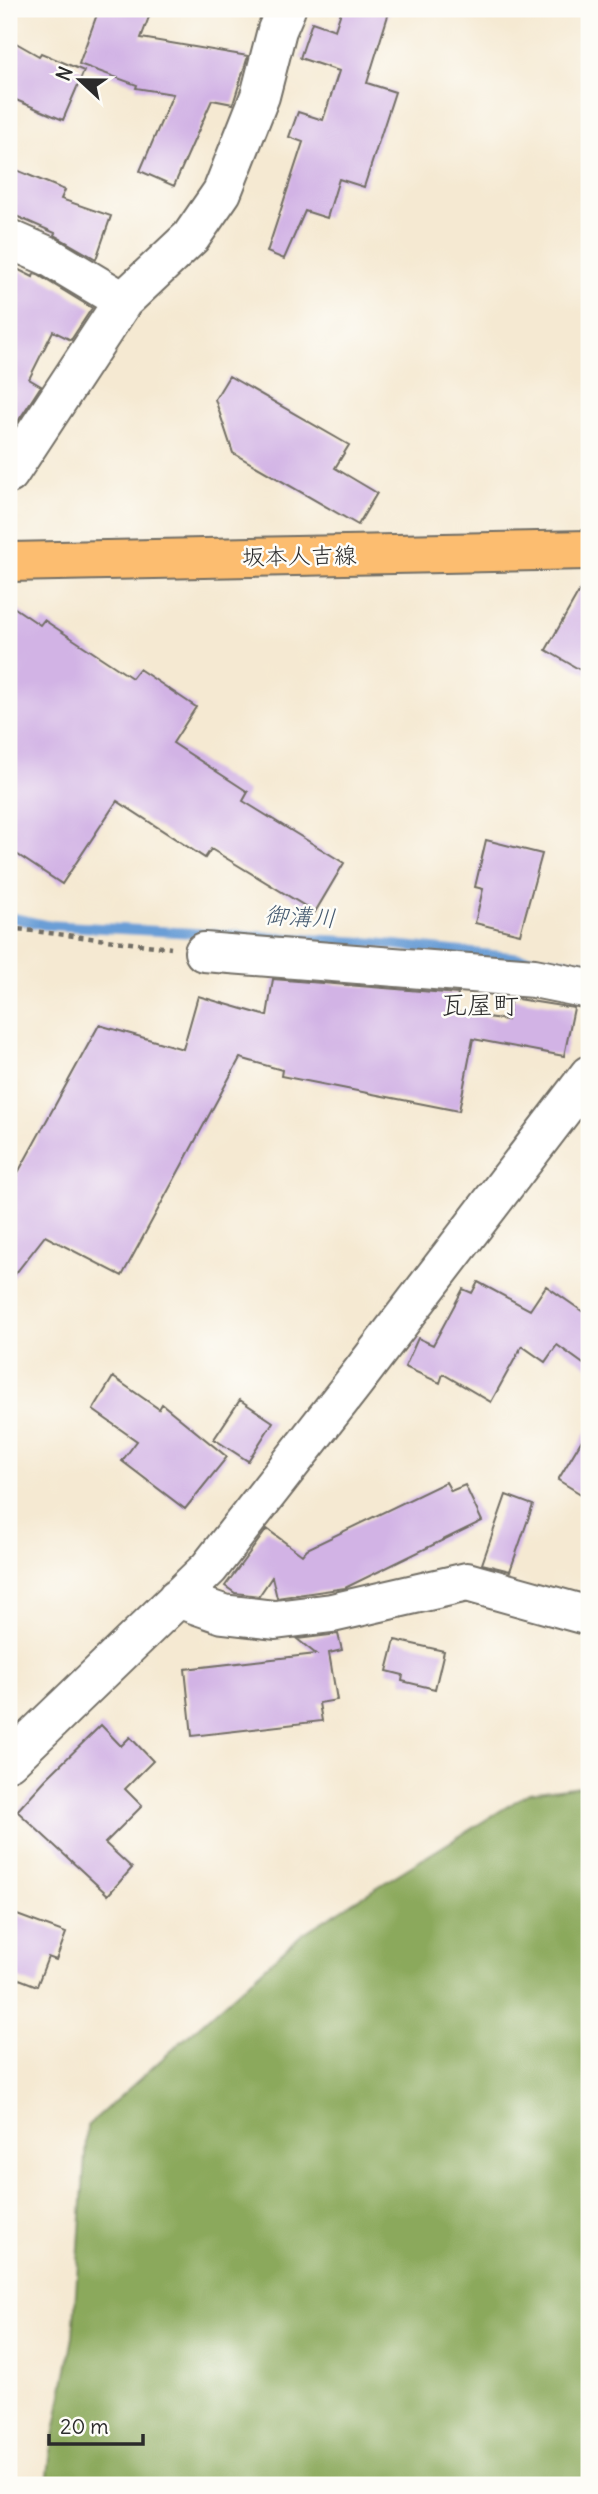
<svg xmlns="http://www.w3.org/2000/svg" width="598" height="2494" font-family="Delius,'Klee One',sans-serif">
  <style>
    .forest { fill: #8ba95b; stroke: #5b6a43; stroke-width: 2 }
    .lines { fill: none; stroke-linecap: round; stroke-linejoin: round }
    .stream { stroke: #6a9ed6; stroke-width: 10 }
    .building { fill: #d2b3e5 }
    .minor-casing { stroke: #726e65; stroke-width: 42 }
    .major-casing { stroke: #726e65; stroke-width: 42 }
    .path { stroke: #726e65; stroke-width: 4.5; stroke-dasharray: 5 5; stroke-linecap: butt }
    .minor { stroke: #fff; stroke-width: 38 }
    .major { stroke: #fcbd6f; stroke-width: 38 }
    .labels { text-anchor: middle; stroke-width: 5; stroke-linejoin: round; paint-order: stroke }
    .street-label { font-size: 23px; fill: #2b2b2b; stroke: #fdfcf7 }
    .water-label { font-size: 24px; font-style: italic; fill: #44596f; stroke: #fdfcf7 }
    .quarter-label { font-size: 26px; fill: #2b2b2b; stroke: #fdfcf7 }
  </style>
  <rect width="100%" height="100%" fill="#fdfcf7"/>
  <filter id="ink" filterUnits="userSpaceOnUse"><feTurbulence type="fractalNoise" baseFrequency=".0143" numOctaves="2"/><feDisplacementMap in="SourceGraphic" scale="14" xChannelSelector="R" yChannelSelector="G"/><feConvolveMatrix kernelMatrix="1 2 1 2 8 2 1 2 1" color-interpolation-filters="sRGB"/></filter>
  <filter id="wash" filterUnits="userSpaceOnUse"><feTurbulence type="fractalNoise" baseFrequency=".00686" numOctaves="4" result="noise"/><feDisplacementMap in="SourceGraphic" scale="28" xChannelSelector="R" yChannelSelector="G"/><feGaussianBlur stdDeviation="1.57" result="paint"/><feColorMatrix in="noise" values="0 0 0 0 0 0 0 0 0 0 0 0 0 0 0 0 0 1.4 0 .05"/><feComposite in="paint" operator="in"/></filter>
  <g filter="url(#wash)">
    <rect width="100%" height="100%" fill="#f5e9d2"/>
    <path class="forest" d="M589 1785V2485H47L50 2457 73 2337 87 2126 302 1934 529 1793Z"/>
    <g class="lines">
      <path class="stream" d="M9 917 45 925 365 942 589 965"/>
    </g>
    <g id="blocks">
      <path class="building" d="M99 9H152L141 38 248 56 233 104 212 100 174 186 140 171 173 94 136 88 137 85 79 64Z
        M342 9H390L367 83 395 92 364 187 339 179 327 218 305 211 284 259 267 252 303 142 289 137 298 112 323 120 339 71 300 58 312 22 335 30Z
        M9 39 39 56 41 53 84 71 63 120 9 97Z
        M9 167 65 190 61 199 111 216 96 259 54 235 55 233 9 213Z
        M9 265 33 277 34 274 38 275 92 308 71 340 53 331 29 379 41 386 9 435Z
        M229 376 349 445 335 468 377 493 358 525 233 453 215 399Z
        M589 574V675L546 650Z
        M9 604 40 625 44 620 132 678 139 669 196 707 173 743 248 792 243 801 344 863 315 912 211 849 205 858 117 801 62 884 9 849Z
        M486 840 542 854 520 934 475 923 483 889 475 887Z
        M273 979 458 994 455 1012 507 1020 511 998 574 1008 564 1056 473 1039 459 1111 281 1076 282 1070 240 1058 122 1276 45 1236 9 1282V1189L99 1025 183 1049 198 996 267 1016Z
        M478 1282 530 1310 546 1286 589 1316V1368L557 1345 545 1362 522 1346 491 1402 443 1374 440 1383 405 1367 418 1338 433 1345 463 1289 472 1293Z
        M113 1377 159 1409 162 1404 227 1457 185 1509 122 1461 137 1441 93 1410Z
        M240 1400 273 1422 248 1461 214 1439Z
        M589 1428V1499L558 1480Z
        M446 1482 451 1491 465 1485 482 1521 345 1588 277 1598 272 1577 259 1596 235 1593 225 1586 267 1529 302 1555 307 1549Z
        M506 1495 533 1505 510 1571 482 1564Z
        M338 1634 342 1650 329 1653 337 1700 319 1703 322 1721 192 1736 185 1669 316 1654 297 1639Z
        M395 1640 444 1651 435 1689 402 1681 403 1675 387 1671Z
        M101 1725 121 1746 130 1737 153 1761 125 1789 142 1806 105 1843 132 1868 108 1895 17 1811 46 1779Z
        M9 1912 66 1933 56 1960 48 1957 37 1986 9 1975Z"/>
    </g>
  </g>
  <g filter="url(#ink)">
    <use href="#blocks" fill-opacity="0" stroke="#726e65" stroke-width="2"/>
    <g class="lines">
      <g class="minor-casing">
        <path id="minor" d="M9 239 48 256 123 301
          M9 474 123 301 191 237 222 192 260 96 277 30 286 9
          M204 952 534 978 589 989
          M177 1598 223 1614 275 1620 332 1613 467 1582 589 1616
          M9 1761 209 1568 352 1385 589 1075"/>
      </g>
      <g class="major-casing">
        <path id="major" d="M9 562 589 550"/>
      </g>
      <path class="path" d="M9 928 171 948"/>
      <use href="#minor" class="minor"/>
      <use href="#major" class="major"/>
    </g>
  </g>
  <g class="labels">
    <g class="street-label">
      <text transform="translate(299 556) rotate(-1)" y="8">坂本人吉線</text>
    </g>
    <g class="water-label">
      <text transform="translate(300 917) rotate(3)" y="8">御溝川</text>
    </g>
    <g class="quarter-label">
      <text x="480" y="1014">瓦屋町</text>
    </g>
  </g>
  <rect width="598" height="2494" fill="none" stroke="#fdfcf7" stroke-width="35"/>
  <g transform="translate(80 80) rotate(292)" stroke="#fdfcf7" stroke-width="5" paint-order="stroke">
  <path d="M0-5L12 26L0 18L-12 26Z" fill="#2b2b2b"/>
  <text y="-10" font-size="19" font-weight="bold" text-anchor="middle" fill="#2b2b2b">N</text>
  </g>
  <path d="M49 2434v10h94v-10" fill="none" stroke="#2b2b2b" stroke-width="3.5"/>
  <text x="60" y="2434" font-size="21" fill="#2b2b2b" stroke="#fdfcf7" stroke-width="5" paint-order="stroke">20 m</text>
</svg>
